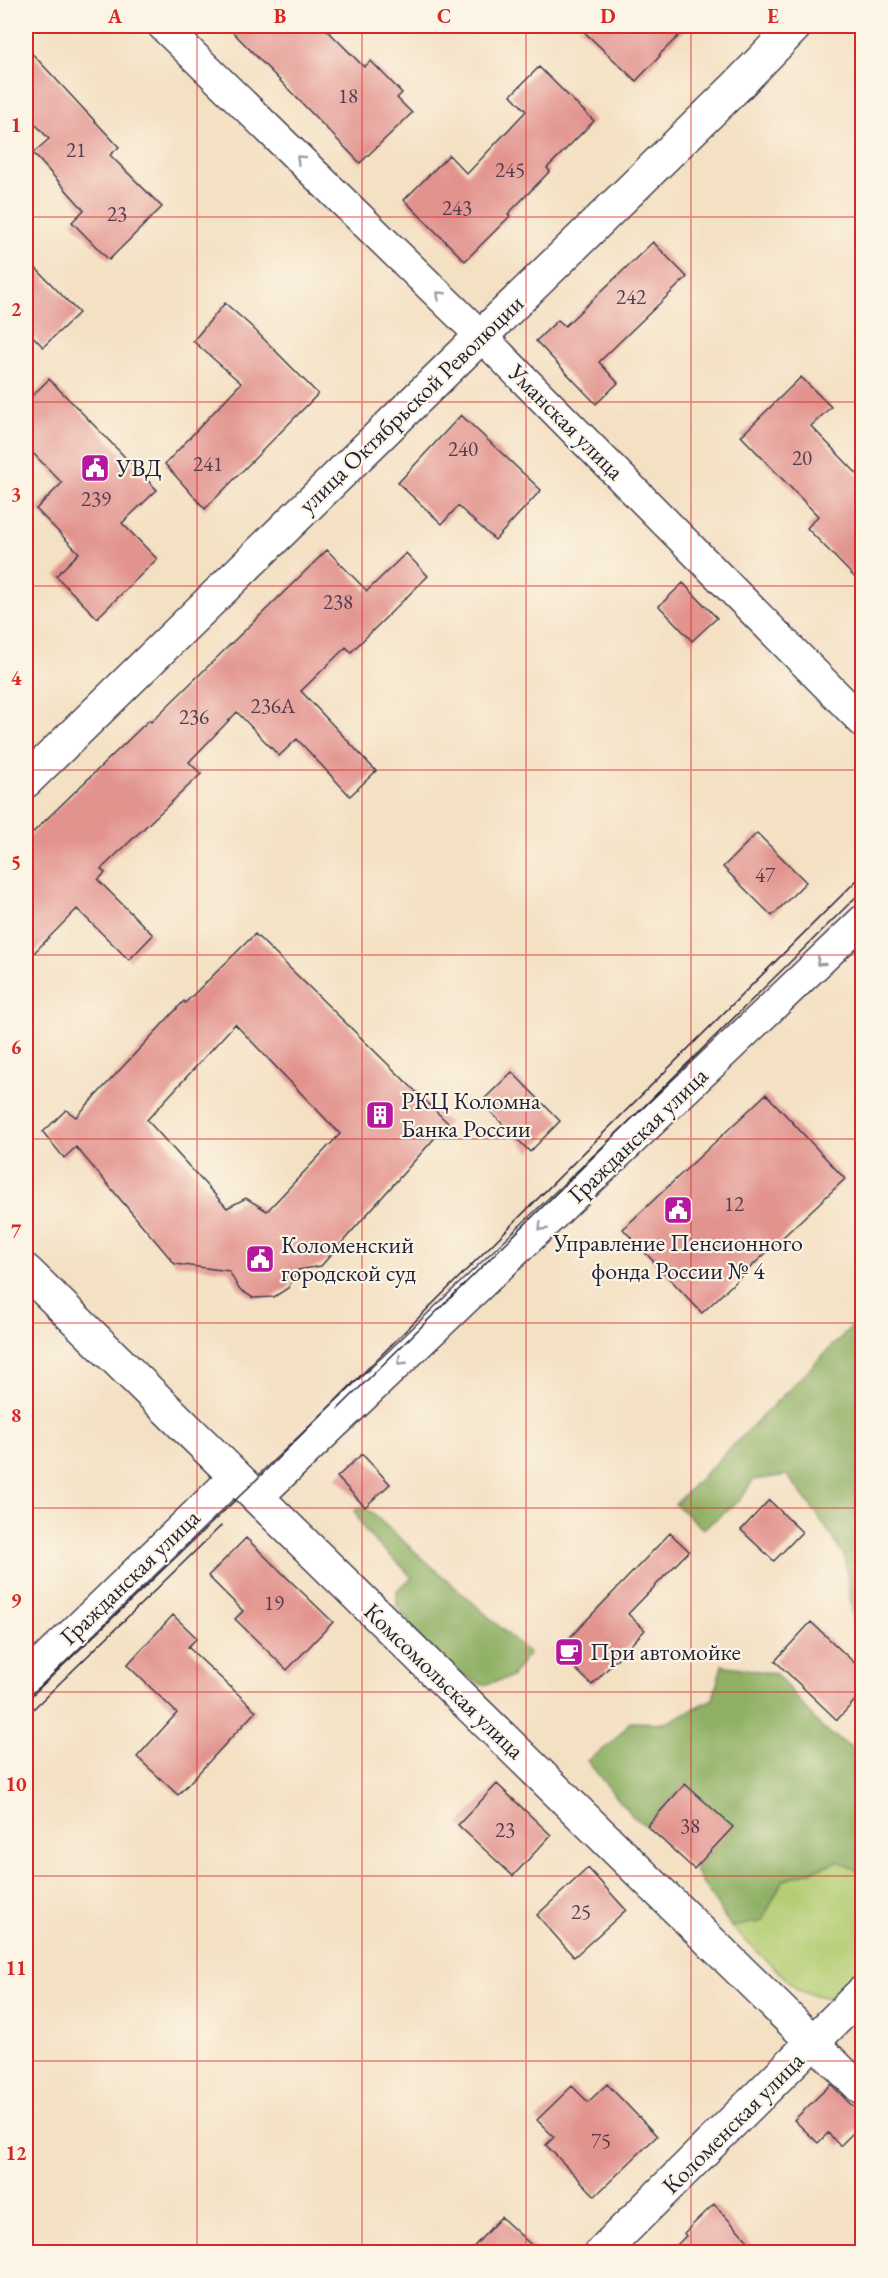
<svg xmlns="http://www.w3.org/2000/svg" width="888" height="2278" font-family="'EB Garamond',serif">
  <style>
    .green { fill: #b4cd73; stroke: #6b7857; stroke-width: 1.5 }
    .forest { fill: #8fb065; stroke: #586950; stroke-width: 1.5 }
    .building { fill: #e2938e; fill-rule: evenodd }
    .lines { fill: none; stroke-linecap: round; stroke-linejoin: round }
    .street-casing { stroke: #423e4f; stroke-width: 33 }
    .secondary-casing { stroke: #423e4f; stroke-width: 36 }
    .primary-casing { stroke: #423e4f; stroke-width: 36 }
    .street { stroke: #fff; stroke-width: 30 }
    .secondary { stroke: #fff; stroke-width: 33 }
    .primary { stroke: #fff; stroke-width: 33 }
    .tram { stroke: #22223b; stroke-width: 1.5 }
    .oneway { stroke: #9c9ca7 }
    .grid { fill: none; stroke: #d62828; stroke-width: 1.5; stroke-opacity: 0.55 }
    .labels { text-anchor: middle; stroke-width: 4.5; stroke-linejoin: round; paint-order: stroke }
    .number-label { font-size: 21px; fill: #523e50 }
    .street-label { font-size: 24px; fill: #22223b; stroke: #fcf5e5 }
    .poi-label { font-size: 24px; fill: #22223b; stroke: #fcf5e5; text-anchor: start }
    .neatline { fill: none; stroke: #d62828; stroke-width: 2 }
    .grid-label { font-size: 20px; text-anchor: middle; font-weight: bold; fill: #d62828 }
  </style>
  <rect width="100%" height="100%" fill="#fcf5e5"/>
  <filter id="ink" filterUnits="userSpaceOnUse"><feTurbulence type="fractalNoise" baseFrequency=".0167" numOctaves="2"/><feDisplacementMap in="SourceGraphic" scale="12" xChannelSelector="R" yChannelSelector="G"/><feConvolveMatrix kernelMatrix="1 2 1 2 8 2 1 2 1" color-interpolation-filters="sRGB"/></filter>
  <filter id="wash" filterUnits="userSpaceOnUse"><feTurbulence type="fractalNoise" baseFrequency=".008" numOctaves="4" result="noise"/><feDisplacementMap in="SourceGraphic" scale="24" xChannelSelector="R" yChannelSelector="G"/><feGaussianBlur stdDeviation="1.35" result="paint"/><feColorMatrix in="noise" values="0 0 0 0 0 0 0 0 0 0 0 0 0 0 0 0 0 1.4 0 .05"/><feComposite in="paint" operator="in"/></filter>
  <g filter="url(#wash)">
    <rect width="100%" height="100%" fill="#f4e0c3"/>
    <path class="green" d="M839 1861 862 1872V1973L852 1987 828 1998 799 1991 731 1927 762 1921 782 1881Z"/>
    <path class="forest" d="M862 1316V1643L855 1636 845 1557 817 1514 787 1475 753 1480 740 1500 703 1529 675 1504Z
      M365 1507 529 1653 511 1677 483 1685C466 1677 441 1668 429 1653 417 1638 411 1622 397 1606V1590L412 1578C393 1553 365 1542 355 1510Z
      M722 1665 776 1674 823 1729 862 1754V1872L838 1861 782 1881 762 1921 731 1927 694 1869 732 1827 685 1784 647 1826 631 1815 587 1761 612 1743 630 1722 666 1723 713 1699Z"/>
    <g id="blocks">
      <path class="building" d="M227 26H323L364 67 371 61 402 93 397 98 412 113 360 163Z
        M578 26H689L659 55 660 56 636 81Z
        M26 47 119 147 110 155 162 207 109 260 72 222 84 210 33 153 49 139 26 114Z
        M539 67 594 121 547 168 550 171 508 214 510 216 465 261 404 200 449 155 467 174 526 111 511 95Z
        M653 242 687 277 599 362 618 383 596 404 536 341 558 320 565 326Z
        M26 258 79 313 43 347 26 329Z
        M225 303 251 326 318 394 205 509 165 464 241 383 193 341Z
        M801 377 831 407 811 426 862 479V585L807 528 818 516 741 436Z
        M49 379 157 490 122 523 157 559 97 618 56 576 79 553 36 509 62 483 26 446V402Z
        M461 415 541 490 495 540 458 506 442 524 398 483Z
        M327 550 367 591 406 553 428 576 351 652 346 647 301 691 376 771 350 796 297 739 279 756 237 712 189 762 201 774 101 869 105 873 98 880 153 935 129 960 77 909 26 961V839L149 720 151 722Z
        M683 583 717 618 692 641 659 606Z
        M757 833 806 882 772 916 723 867Z
        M255 934 448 1123 321 1266 298 1270 288 1288 274 1297 253 1298 239 1289 229 1271 175 1264 76 1147 64 1158 43 1132 66 1110 76 1117 184 1001 185 1003ZM235 1024 340 1134 267 1211 246 1198 227 1208 147 1120Z
        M512 1072 560 1121 530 1152 481 1102Z
        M766 1094 845 1179 702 1313 623 1229Z
        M362 1454 390 1484 365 1507 337 1477Z
        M769 1500 802 1532 774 1561 741 1530Z
        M670 1533 689 1551 628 1614 645 1630 592 1685 557 1651Z
        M246 1538 333 1622 287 1670 235 1619 243 1611 208 1576Z
        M173 1615 197 1638 188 1647 256 1711 178 1795 137 1757 177 1713 127 1665Z
        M811 1622 862 1670V1693L837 1720 775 1661Z
        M497 1784 551 1835 513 1876 458 1825Z
        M685 1784 733 1827 694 1869 647 1826Z
        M588 1868 626 1910 574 1957 537 1915Z
        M607 2084 657 2136 595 2196 546 2145 554 2137 537 2120 572 2086 588 2102Z
        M831 2084 862 2116V2124L840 2146 828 2133 818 2143 794 2120Z
        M714 2204 759 2253H669L686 2236 684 2233Z
        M501 2217 540 2253H468Z"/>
    </g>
  </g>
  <g filter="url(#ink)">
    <use href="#blocks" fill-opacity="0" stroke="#423e4f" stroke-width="1.5"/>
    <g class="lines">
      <g class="street-casing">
        <path id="street" d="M163 26 481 336 862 721
          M257 1498 862 921
          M26 1678 235 1476
          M814 2043 862 2090"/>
      </g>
      <g class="secondary-casing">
        <path id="secondary" d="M26 1271 814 2043
          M602 2252 862 1993"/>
      </g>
      <g class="primary-casing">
        <path id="primary" d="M26 781 738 85 795 26"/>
      </g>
      <use href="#street" class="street"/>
      <use href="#secondary" class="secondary"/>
      <use href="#primary" class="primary"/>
      <path class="tram" d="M338 1409 862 891
        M26 1701 248 1488 862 875
        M26 1716 221 1526"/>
    </g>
    <defs><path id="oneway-chevron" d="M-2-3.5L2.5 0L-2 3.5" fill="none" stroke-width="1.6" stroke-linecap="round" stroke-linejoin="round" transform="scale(1.5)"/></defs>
    <g class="oneway">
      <use href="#oneway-chevron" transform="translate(300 159) rotate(-136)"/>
      <use href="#oneway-chevron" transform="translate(440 295) rotate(-136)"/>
      <use href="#oneway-chevron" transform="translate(820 962) rotate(136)"/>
      <use href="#oneway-chevron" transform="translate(542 1227) rotate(136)"/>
      <use href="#oneway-chevron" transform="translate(401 1361) rotate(136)"/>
    </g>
  </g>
  <path class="grid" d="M197 26V2252M362 26V2252M526 26V2252M691 26V2252M26 217H862M26 402H862M26 586H862M26 770H862M26 955H862M26 1139H862M26 1323H862M26 1508H862M26 1692H862M26 1876H862M26 2061H862"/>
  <defs>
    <g id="civic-square" transform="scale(1.5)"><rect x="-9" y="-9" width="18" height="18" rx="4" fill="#b5179e" stroke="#fcf5e5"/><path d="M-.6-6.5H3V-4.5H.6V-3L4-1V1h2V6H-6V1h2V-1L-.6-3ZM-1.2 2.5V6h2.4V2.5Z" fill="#fff"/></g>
    <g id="building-square" transform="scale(1.5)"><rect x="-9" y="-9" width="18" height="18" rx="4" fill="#b5179e" stroke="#fcf5e5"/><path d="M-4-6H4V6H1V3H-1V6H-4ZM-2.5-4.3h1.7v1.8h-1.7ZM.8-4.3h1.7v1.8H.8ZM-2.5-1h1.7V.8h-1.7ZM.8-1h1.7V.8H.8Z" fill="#fff"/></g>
    <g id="cafe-square" transform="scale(1.5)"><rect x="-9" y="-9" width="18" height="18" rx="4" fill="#b5179e" stroke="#fcf5e5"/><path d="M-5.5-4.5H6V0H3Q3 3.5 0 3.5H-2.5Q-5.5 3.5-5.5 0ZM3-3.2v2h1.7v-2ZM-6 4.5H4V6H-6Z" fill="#fff"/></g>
  </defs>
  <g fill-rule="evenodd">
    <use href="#civic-square" x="95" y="468"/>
    <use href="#building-square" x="380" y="1115"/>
    <use href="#civic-square" x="678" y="1210"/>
    <use href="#civic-square" x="260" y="1259"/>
    <use href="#cafe-square" x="569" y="1652"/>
  </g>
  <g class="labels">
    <g class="number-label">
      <text x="348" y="103">18</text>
      <text x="76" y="157">21</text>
      <text x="510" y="177">245</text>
      <text x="457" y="215">243</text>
      <text x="117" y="221">23</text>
      <text x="631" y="304">242</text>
      <text x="463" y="456">240</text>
      <text x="802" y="465">20</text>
      <text x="208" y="471">241</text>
      <text x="96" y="506">239</text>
      <text x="338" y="609">238</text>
      <text x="273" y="713">236А</text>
      <text x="194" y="724">236</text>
      <text x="765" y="882">47</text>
      <text x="734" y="1211">12</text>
      <text x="274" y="1610">19</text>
      <text x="690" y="1833">38</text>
      <text x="505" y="1837">23</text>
      <text x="581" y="1919">25</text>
      <text x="601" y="2148">75</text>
    </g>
    <g class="street-label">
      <text transform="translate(411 404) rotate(-44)" y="8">улица Октябрьской Революции</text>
      <text transform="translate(566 422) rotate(45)" y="8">Уманская улица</text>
      <text transform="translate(638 1135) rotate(-44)" y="8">Гражданская улица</text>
      <text transform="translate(130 1577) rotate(-44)" y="8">Гражданская улица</text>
      <text transform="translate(444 1681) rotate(44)" y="8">Комсомольская улица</text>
      <text transform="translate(733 2123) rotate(-45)" y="8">Коломенская улица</text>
    </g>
    <g class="poi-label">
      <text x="116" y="476">УВД</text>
      <text x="401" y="1109">РКЦ Коломна<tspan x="401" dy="28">Банка России</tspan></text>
      <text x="678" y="1251" text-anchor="middle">Управление Пенсионного<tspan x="678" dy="28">фонда России № 4</tspan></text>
      <text x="281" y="1253">Коломенский<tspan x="281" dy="28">городской суд</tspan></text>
      <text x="590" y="1660">При автомойке</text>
    </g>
  </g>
  <rect width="888" height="2278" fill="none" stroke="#fcf5e5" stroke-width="66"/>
  <rect x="33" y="33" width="822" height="2212" class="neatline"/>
  <g class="grid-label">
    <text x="115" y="23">A</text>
    <text x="280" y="23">B</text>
    <text x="444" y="23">C</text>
    <text x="608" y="23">D</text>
    <text x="773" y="23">E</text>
    <text x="16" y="132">1</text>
    <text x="16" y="316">2</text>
    <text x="16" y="501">3</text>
    <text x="16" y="685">4</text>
    <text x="16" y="869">5</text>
    <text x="16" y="1054">6</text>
    <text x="16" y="1238">7</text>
    <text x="16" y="1422">8</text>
    <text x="16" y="1607">9</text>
    <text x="16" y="1791">10</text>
    <text x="16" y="1975">11</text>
    <text x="16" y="2160">12</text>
  </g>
</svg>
